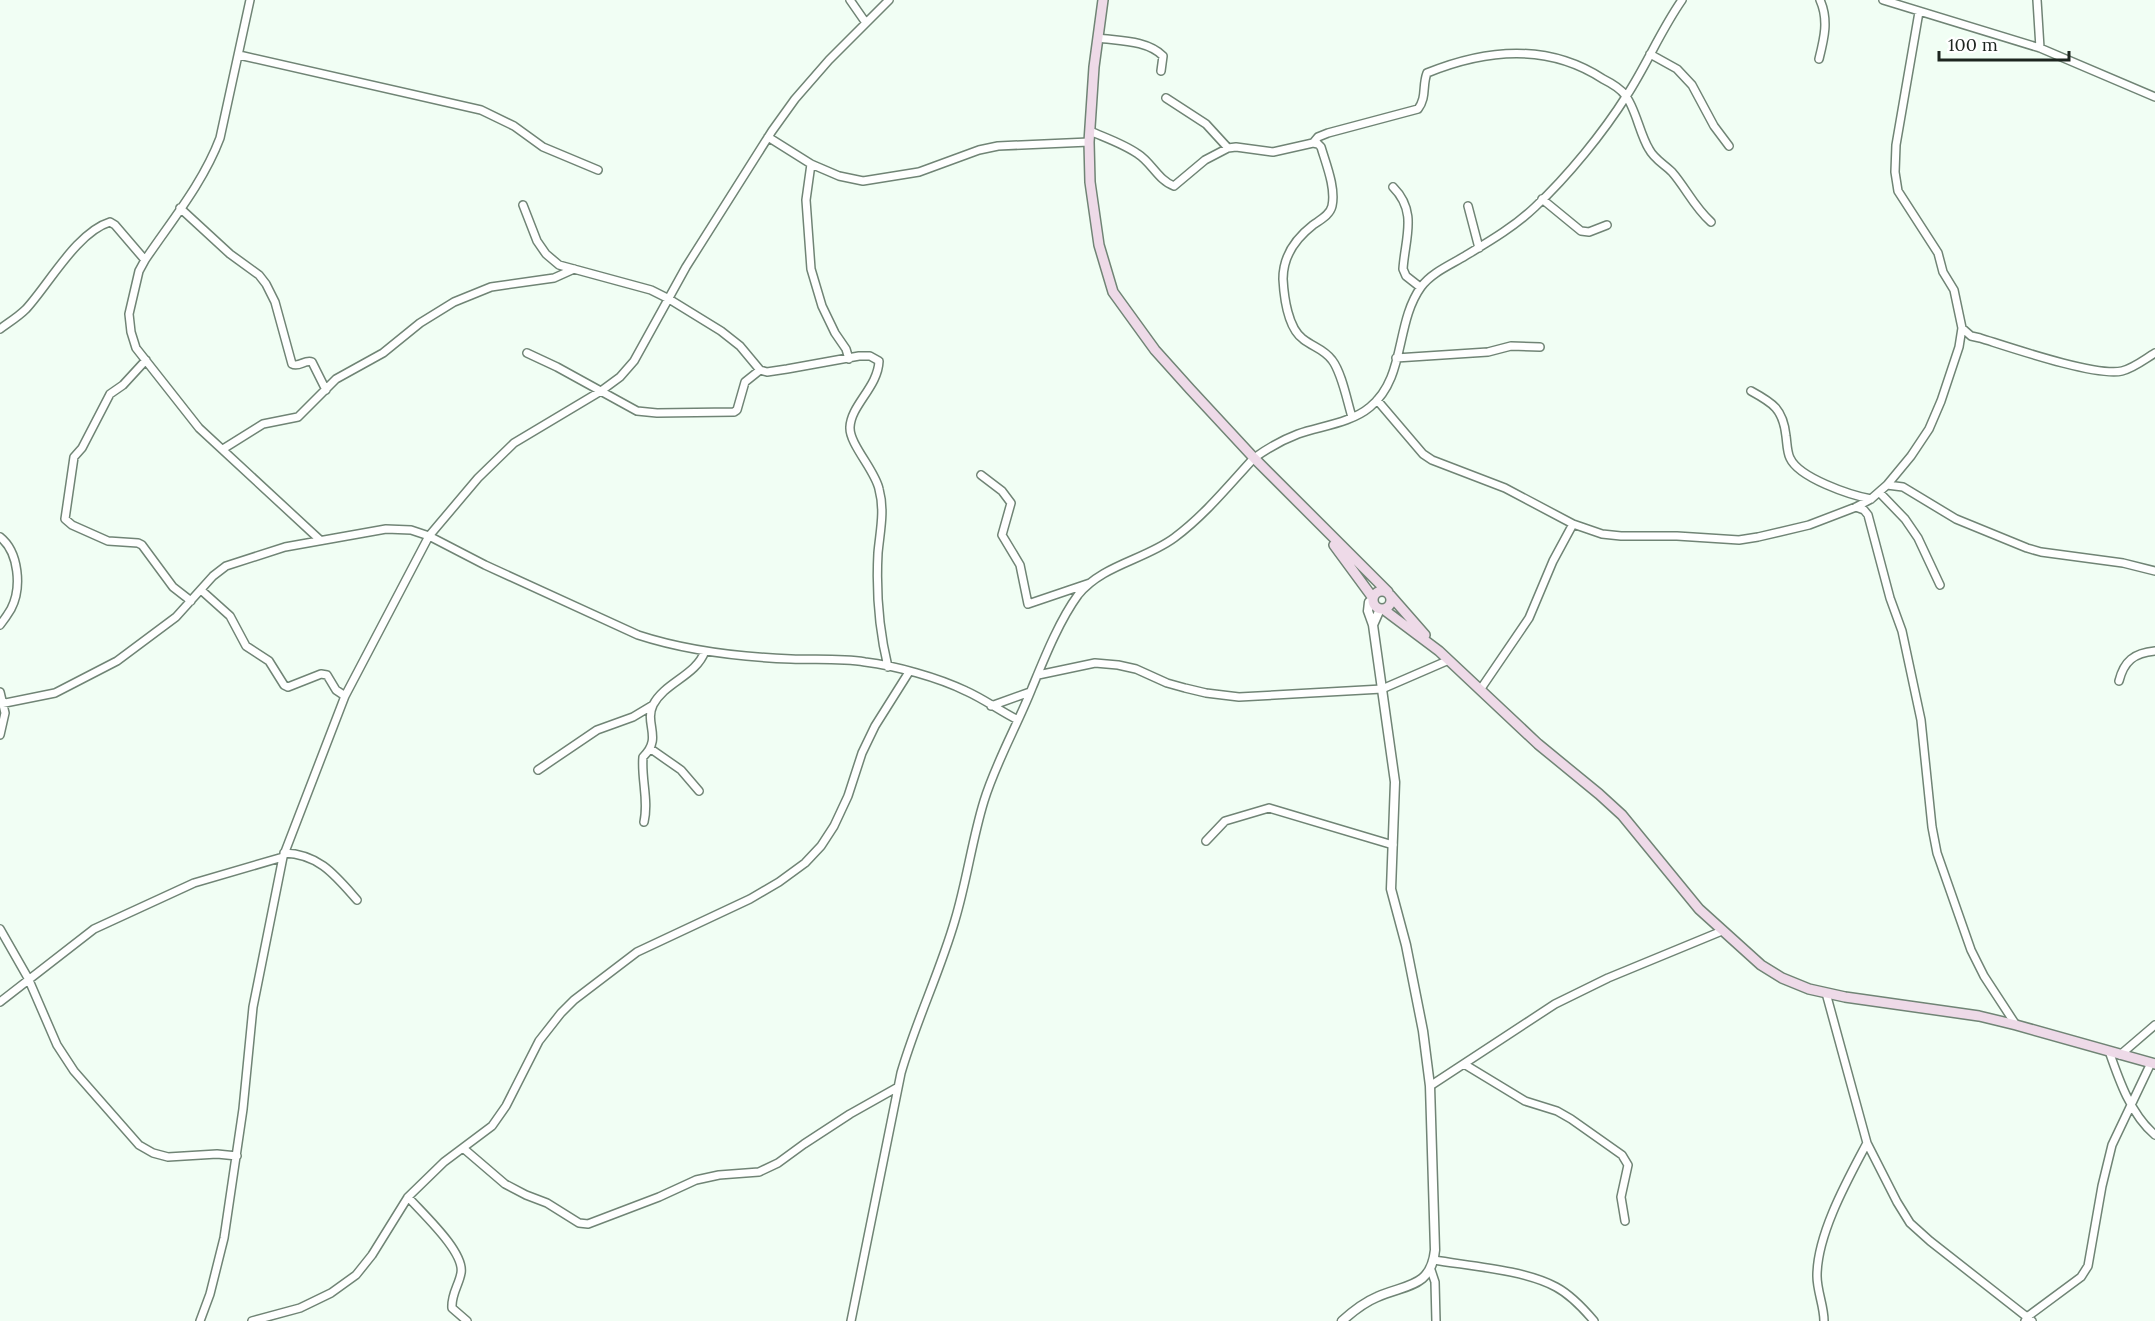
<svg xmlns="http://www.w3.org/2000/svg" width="2155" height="1321" font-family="Lora,serif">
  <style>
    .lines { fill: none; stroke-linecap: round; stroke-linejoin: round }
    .minor-casing { stroke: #708475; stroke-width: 10 }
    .tertiary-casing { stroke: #708475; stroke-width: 11 }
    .secondary-casing { stroke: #708475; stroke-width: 12 }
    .minor { stroke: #fff; stroke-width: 7 }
    .tertiary { stroke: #fff; stroke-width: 8 }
    .secondary { stroke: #eedae8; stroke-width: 9 }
  </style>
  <rect width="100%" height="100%" fill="#f1fef4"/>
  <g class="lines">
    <g class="minor-casing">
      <path id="minor" d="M250 0 220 138C203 183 172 220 145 260L139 271 129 314 131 332 136 348 199 428 320 540
        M850 0 866 23
        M1883 0 2040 48 2155 97
        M2037 0 2040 48
        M1098 38C1119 41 1147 40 1163 56L1161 71
        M1650 54 1677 69 1692 85 1714 126 1729 146
        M239 55 481 110 514 126 543 147 598 170
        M1819 59C1824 39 1829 20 1820 0
        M1166 98 1206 124 1228 148
        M1090 131C1106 138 1124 144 1138 154 1151 162 1159 181 1174 186L1205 160 1228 148 1236 147 1273 152 1313 143 1318 144 1321 147C1326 164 1336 188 1332 206 1330 215 1320 220 1313 225 1295 239 1283 256 1283 279 1284 297 1288 328 1303 339 1313 347 1324 349 1332 360 1342 373 1347 401 1352 417
        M768 137 811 164 839 176 863 181 919 172 979 150 998 146 1089 142
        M1313 143 1318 137 1328 133 1418 109C1427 97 1422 86 1427 73 1486 49 1548 43 1603 79 1611 83 1620 88 1625 95 1635 106 1640 135 1649 149 1654 159 1664 164 1672 172 1686 188 1694 207 1711 222
        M811 164 806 200 811 269 822 306 835 333 846 349 849 359
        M1393 187C1418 212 1405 238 1403 269L1406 276 1420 287
        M1542 199 1581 231 1589 232 1607 225
        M523 205 537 241 546 254 559 265 651 290 669 299 721 331 740 346 760 370 767 372 787 369 859 356H870L879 361C878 387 851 405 850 427 849 444 875 470 879 489 885 511 880 531 878 553 876 591 879 630 888 667
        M1468 206 1479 248
        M180 208 230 254 259 275 266 284 275 302 292 364C299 368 305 359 312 362L326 390
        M1962 328 1971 336 1980 338C2009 347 2096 377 2122 371 2134 368 2145 359 2155 353
        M0 329C8 323 18 317 26 309 49 284 77 232 110 222L115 225 145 260
        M527 353 557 367 637 411 657 413 734 412 737 410 745 382 760 370
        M1396 358 1488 352 1511 346 1540 347
        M146 360 123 385 110 394 82 448 74 457 65 519 72 525 108 541 138 543 142 545 173 587 191 601
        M1751 391C1773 403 1783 409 1786 436 1787 443 1787 452 1790 458 1799 478 1850 495 1871 499
        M1377 400 1423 454 1432 460 1505 488 1573 524 1602 534 1621 536H1677L1739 540 1758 537 1809 525 1856 507 1871 499 1887 485 1911 456 1929 429 1941 401 1959 347 1962 328 1954 290 1943 272 1938 253 1898 191 1895 172 1896 145 1919 12
        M223 449 263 424 298 417 336 379 383 353 420 323 454 302 491 287 554 278 574 269
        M981 475 1002 491 1011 503 1002 535 1020 565 1028 604 1090 583
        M1887 485 1903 487 1956 519 2027 548 2041 552 2123 563 2155 571
        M1879 492 1905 519 1918 538 1940 585
        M1856 507 1864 510 1868 515 1890 598 1902 631 1921 720 1932 827 1937 853 1971 950 1984 976 2016 1025
        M0 537C19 552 22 588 11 609 8 614 4 620 0 625
        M201 590 230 616 246 646 269 661 284 685 288 687 321 674 327 675 336 690 345 696
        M1038 675 1095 663 1118 665 1136 669 1167 683 1185 688 1206 693 1239 697 1382 689 1449 660
        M2119 681C2124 661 2134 653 2155 651
        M1480 690 1529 618 1553 561 1573 524
        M0 692 5 713 0 735
        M0 704 55 693 117 661 176 617 213 576 226 566 285 547 386 529 411 530 429 536 485 565 638 635C687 651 740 657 791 659 816 660 841 658 865 662 896 666 937 677 966 691 984 699 1000 711 1018 720
        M991 706 1030 692
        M651 749 681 770 699 791
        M538 770 597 730 633 717 653 705
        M644 822C649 800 641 779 643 757 663 738 644 724 653 705 665 682 696 676 705 651
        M1206 841 1225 821 1269 808 1393 845
        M284 853C319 854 335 875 357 900
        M0 929 28 978 57 1045 74 1071 139 1145 153 1153 168 1157 217 1154 237 1156
        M1826 993 1867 1143 1897 1202 1910 1223 1930 1241 2032 1321
        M0 1002 94 929 194 883 283 857
        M2109 1051C2119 1080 2131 1115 2155 1135
        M2120 1055 2155 1025
        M1464 1064 1525 1101 1557 1111 1571 1119 1622 1155 1628 1165 1621 1197 1625 1221
        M1430 1086 1555 1004 1608 978 1722 931
        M463 1148 505 1184 526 1195 547 1203 579 1223 588 1224 659 1197 696 1180 719 1175 759 1172 778 1163 804 1144 850 1114 898 1087
        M408 1197C422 1213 465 1252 461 1273 459 1285 451 1294 452 1308L467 1321
        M1434 1260C1470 1266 1525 1270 1556 1287 1571 1295 1583 1308 1594 1321
        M1431 1270 1435 1282 1436 1321
        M200 1321 210 1294 224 1238 243 1109 253 1007 283 857 345 696 429 536 478 478 514 443 601 391 620 377 634 361 686 267 772 131 795 99 829 60 889 0
        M252 1321 300 1308 331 1293 356 1275 372 1255 408 1197 444 1162 492 1126 506 1106 539 1041 561 1013 574 1000 637 952 750 899 779 882 805 863 821 846 834 826 848 796 862 753 875 726 909 672
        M851 1321 901 1073C916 1021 940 972 955 920 967 880 972 840 984 801 996 762 1017 726 1032 688 1044 659 1059 621 1078 595 1102 565 1144 560 1174 538 1205 515 1229 485 1254 458 1268 448 1282 440 1298 434 1321 426 1351 423 1370 407 1406 378 1395 323 1421 287 1431 273 1450 265 1465 256 1490 241 1514 227 1535 207 1568 176 1603 133 1627 95 1647 64 1661 30 1682 0
        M1824 1321C1824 1306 1817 1291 1817 1276 1817 1234 1848 1179 1867 1143
        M2025 1321 2027 1317 2081 1277 2088 1266 2102 1186 2112 1145 2151 1063"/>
    </g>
    <g class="tertiary-casing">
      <path id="tertiary" d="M1372 600 1369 602 1368 611 1373 625
        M1342 1321C1352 1312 1365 1302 1377 1297 1406 1284 1431 1288 1435 1250L1430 1086 1423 1031 1406 945 1391 889 1395 782 1373 625 1380 609"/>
    </g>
    <g class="secondary-casing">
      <path id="secondary" d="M1103 0 1094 67 1089 142 1090 182 1099 245 1113 292 1155 350 1190 389 1254 458 1388 592
        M1334 545 1373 598
        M1373 600a9 9 0 1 1 18 0a9 9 0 1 1-18 0Z
        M1390 595 1425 635
        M1383 609 1439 651 1538 744 1599 794 1622 815 1699 909 1761 965 1782 978 1809 989 1845 997 1979 1016 2016 1025 2155 1064"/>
    </g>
    <use href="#minor" class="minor"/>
    <use href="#tertiary" class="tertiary"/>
    <use href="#secondary" class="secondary"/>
  </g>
  <path d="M1939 51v9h130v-9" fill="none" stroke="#1d251f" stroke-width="3"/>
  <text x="1948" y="51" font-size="18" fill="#1d251f" stroke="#ffffff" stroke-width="4.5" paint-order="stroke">100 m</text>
</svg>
